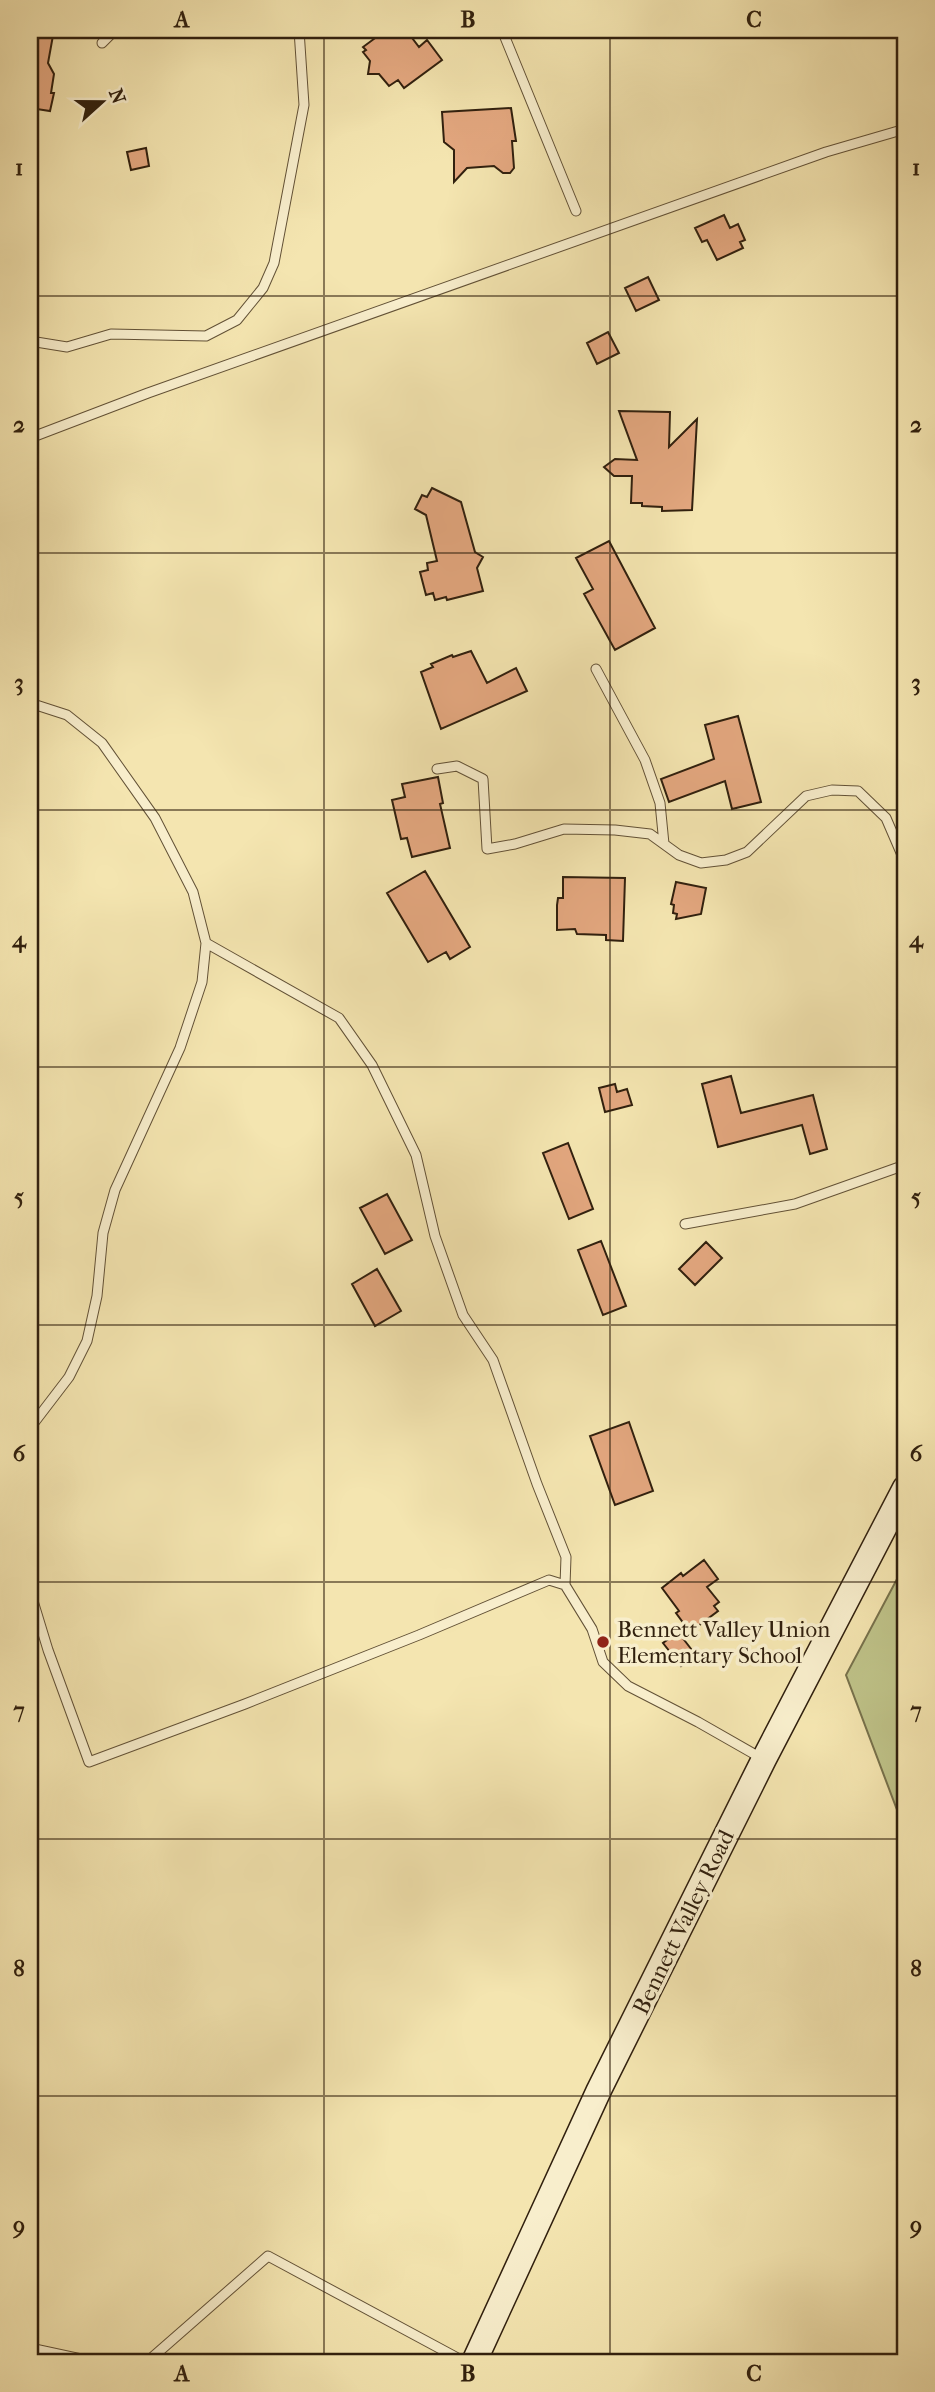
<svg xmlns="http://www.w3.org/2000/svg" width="935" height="2392" font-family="'IM FELL French Canon',serif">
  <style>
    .green { fill: #bfc389; stroke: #78724c; stroke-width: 2 }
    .building { fill: #e3a77f; stroke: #31200e; stroke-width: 2 }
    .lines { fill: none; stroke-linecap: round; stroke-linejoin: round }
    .lane-casing { stroke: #625136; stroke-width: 11 }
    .secondary-casing { stroke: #31200e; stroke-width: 27 }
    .lane { stroke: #f8eecc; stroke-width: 9 }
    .secondary { stroke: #f8eecc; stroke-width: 24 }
    .grid { fill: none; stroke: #31200e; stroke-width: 2; stroke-opacity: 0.55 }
    .poi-dot { fill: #8f2418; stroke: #f8eecc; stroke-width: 2.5 }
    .labels { text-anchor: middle; stroke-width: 7; stroke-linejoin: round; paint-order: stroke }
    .poi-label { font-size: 23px; fill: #31200e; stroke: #f8eecc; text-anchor: start }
    .street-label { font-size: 23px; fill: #31200e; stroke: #f8eecc }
    .neatline { fill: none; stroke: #31200e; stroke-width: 2.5 }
    .grid-label { font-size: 23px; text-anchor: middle; font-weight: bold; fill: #31200e }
  </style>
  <rect width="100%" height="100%" fill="#f4e5b0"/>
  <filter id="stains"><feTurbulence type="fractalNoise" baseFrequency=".00286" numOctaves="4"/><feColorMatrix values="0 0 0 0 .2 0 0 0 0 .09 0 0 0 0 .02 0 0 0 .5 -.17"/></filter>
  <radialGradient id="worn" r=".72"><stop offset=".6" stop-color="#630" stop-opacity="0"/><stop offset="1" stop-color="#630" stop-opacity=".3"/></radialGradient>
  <path class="green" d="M905 1564V1831L846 1675Z"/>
  <path class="building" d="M30 30H54L48 63 54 74 51 93H54L50 111 30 108Z
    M386 30H406L419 47 427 40 442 60 404 88 398 80 389 86 379 74H368L370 61 363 52 366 50 363 47Z
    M511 108 516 141H512L514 168 510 173H503L494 166 467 168 454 182V150L444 142 442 112Z
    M146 148 149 166 131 170 127 152Z
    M724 215 730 228 738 224 745 240 740 242 743 248 717 260 707 240 702 242 695 228Z
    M648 277 659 300 636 311 625 288Z
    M608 332 619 353 597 364 587 343Z
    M619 411 670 412 669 447 697 419 692 510 662 511V507L642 506V503H631L632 476H614L604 467 615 459 637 460Z
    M432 488 461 502 475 552 483 557 477 568 483 591 447 600 446 597 435 600 433 593 426 595 420 572 428 570 427 563 437 561 426 515 415 509 422 495 427 497Z
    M609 541 655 628 615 650 584 594 593 589 576 558Z
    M471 651 487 683 516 668 527 691 441 729 421 672 433 667 431 664 452 655 453 657Z
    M738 716 761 802 732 809 725 781 669 802 661 779 714 759 705 725Z
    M438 777 443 803 440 804 450 848 412 857 407 838 401 839 392 800 405 797 402 784Z
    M425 871 470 947 450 959 446 952 428 962 387 893Z
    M563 877 625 878 623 941 606 940V935L577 934 575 929 557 930V905L558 898H563Z
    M676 882 706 888 701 914 676 919 677 914 673 913 674 905 671 904Z
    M731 1076 741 1113 813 1095 827 1149 810 1154 802 1125 718 1147 702 1084Z
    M615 1084 617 1092 627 1089 632 1105 605 1112 599 1088Z
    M568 1143 593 1209 569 1219 543 1153Z
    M387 1194 412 1240 385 1254 360 1208Z
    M601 1241 626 1306 603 1315 578 1250Z
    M706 1242 722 1258 695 1285 679 1269Z
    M377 1269 401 1311 375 1326 352 1284Z
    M629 1422 653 1491 615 1505 590 1436Z
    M704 1560 718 1579 707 1587 719 1602 714 1606 718 1611 690 1632 676 1613 679 1611 662 1588 681 1573 683 1576Z
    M678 1632 695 1654 681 1666 663 1643Z"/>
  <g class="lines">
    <g class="lane-casing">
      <path id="lane" d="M502 30 576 211
        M102 43 115 30
        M30 341 67 347 111 334 206 336 237 320 263 288 274 263 304 105 299 30
        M30 438 148 393 826 152 905 129
        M596 669 645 760 660 803 664 844
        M30 703 67 715 102 743 155 818 193 892 206 943 202 982 180 1048 115 1190 103 1233 97 1296 87 1341 69 1377 30 1428
        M437 769 457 766 483 779 487 849 515 844 564 829 615 830 650 834 679 855 701 863 726 860 747 852 806 796 832 790 858 791 886 818 905 862
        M206 943 339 1018 372 1065 416 1155 435 1236 463 1315 493 1360 537 1484 566 1557 565 1585
        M685 1224 795 1204 905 1165
        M30 1591 48 1650 89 1762 245 1704 419 1635 549 1580 565 1585 592 1629 603 1662 628 1686 698 1722 763 1759
        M30 2348 95 2362
        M147 2362 268 2256 465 2362"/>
    </g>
    <g class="secondary-casing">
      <path id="secondary" d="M474 2362 599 2090 764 1759 905 1488"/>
    </g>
    <use href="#lane" class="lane"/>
    <use href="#secondary" class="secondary"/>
  </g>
  <path class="grid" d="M324 30V2362M610 30V2362M30 296H905M30 553H905M30 810H905M30 1067H905M30 1325H905M30 1582H905M30 1839H905M30 2096H905"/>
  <circle class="poi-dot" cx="603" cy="1642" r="7"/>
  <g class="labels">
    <g class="poi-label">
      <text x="617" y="1637">Bennett Valley Union<tspan x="617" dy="26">Elementary School</tspan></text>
    </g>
    <g class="street-label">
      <text transform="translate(683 1922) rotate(-64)" y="8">Bennett Valley Road</text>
    </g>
  </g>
  <rect width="935" height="2392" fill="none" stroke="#f4e5b0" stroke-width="77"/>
  <g transform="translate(102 102) rotate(69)" stroke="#f8eecc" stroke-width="5" paint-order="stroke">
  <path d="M0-5L12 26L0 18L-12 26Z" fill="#31200e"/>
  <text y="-10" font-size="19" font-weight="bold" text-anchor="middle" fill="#31200e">N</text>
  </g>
  <rect x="38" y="38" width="859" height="2316" class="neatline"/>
  <g class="grid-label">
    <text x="182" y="27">A</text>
    <text x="468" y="27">B</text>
    <text x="754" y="27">C</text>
    <text x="19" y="175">1</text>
    <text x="916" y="175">1</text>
    <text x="19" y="432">2</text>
    <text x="916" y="432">2</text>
    <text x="19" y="690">3</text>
    <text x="916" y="690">3</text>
    <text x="19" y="947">4</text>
    <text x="916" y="947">4</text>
    <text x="19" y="1204">5</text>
    <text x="916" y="1204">5</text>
    <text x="19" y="1461">6</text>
    <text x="916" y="1461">6</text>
    <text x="19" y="1718">7</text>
    <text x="916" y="1718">7</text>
    <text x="19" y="1976">8</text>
    <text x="916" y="1976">8</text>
    <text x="19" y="2233">9</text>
    <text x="916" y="2233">9</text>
    <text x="182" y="2381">A</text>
    <text x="468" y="2381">B</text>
    <text x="754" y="2381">C</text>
  </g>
  <rect width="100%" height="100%" filter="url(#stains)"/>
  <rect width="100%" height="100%" fill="url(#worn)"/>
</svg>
